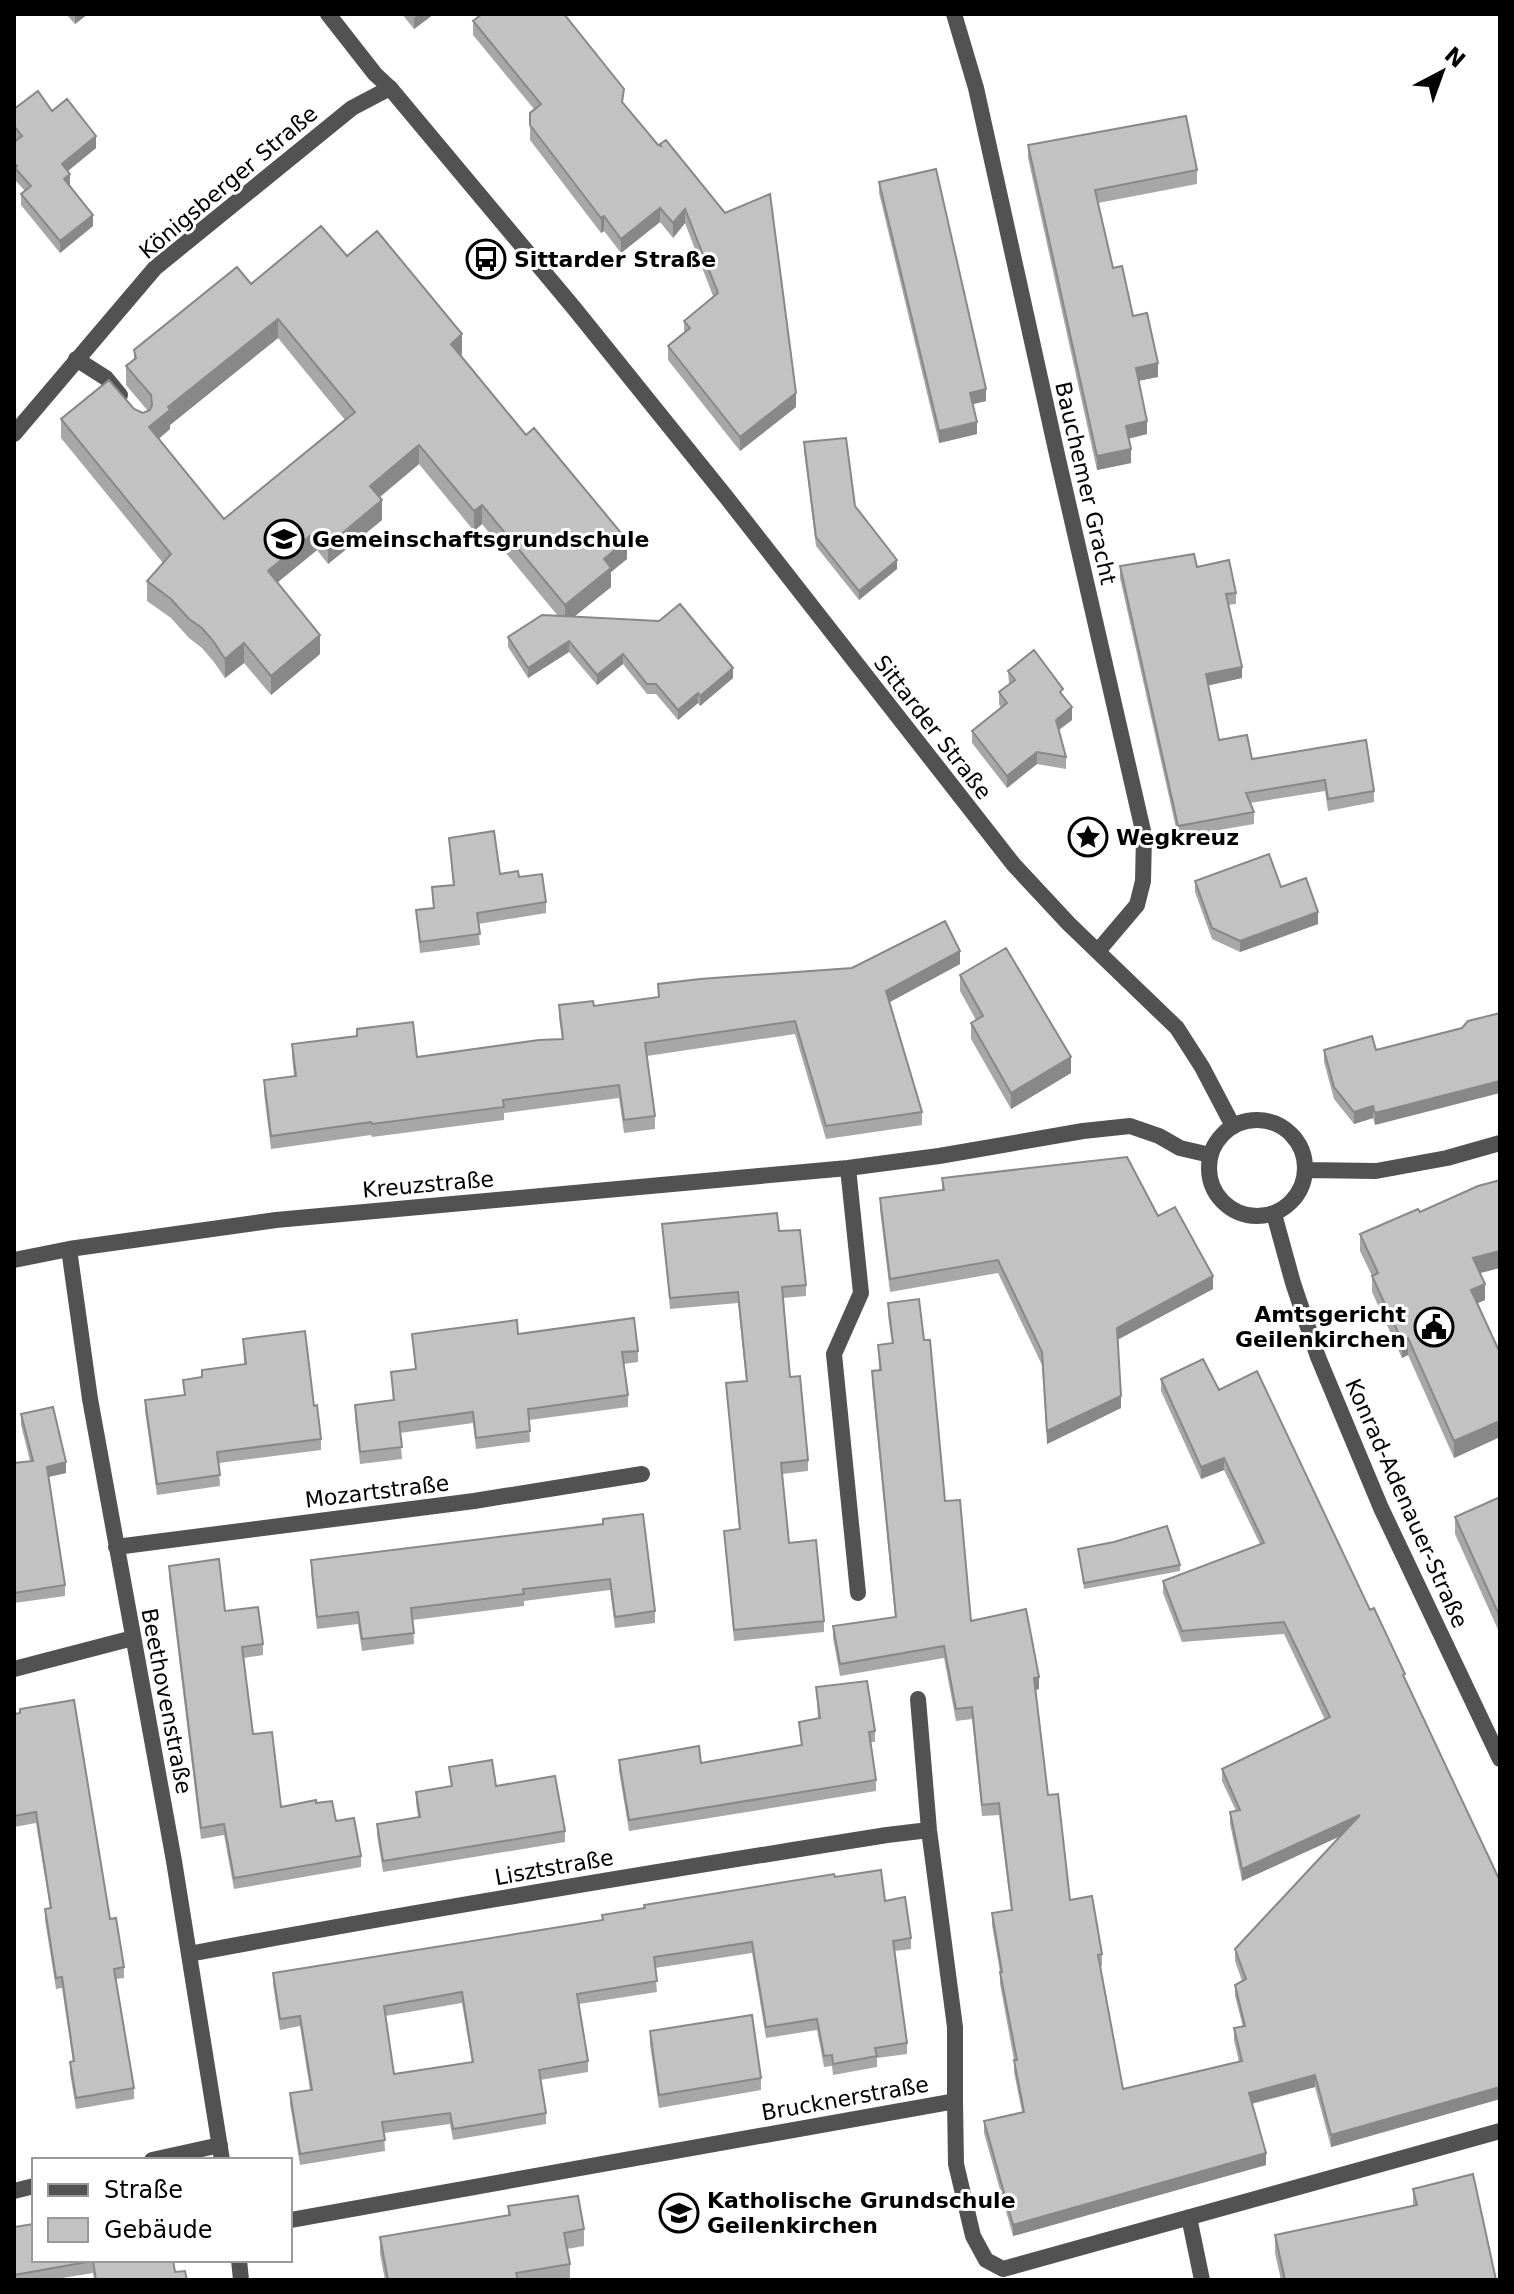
<svg xmlns="http://www.w3.org/2000/svg" width="1514" height="2294" font-family="'DejaVu Sans',sans-serif">
  <style>
    .lines { fill: none; stroke-linecap: round; stroke-linejoin: round }
    .service { stroke: #525252; stroke-width: 16 }
    .minor { stroke: #525252; stroke-width: 16 }
    .tertiary { stroke: #525252; stroke-width: 16 }
    .wall { fill: #a7a7a7; fill-rule: evenodd }
    .shaded-wall { fill: #888 }
    .building { fill: #c2c2c2; stroke: #888; stroke-width: 2; fill-rule: evenodd }
    .labels { text-anchor: middle; stroke-width: 6; stroke-linejoin: round; paint-order: stroke }
    .street-label { font-size: 22px; fill: #000; stroke: #fff }
    .poi-label { font-size: 22px; font-weight: bold; fill: #000; stroke: #fff; text-anchor: start }
  </style>
  <rect width="100%" height="100%" fill="#fff"/>
  <g class="lines">
    <path class="service" d="M76 359 106 378 120 395"/>
    <path class="minor" d="M954 14 976 88 1058 459 1144 835 1143 881 1137 905 1098 951
      M14 434 155 268 352 108 390 88
      M848 1168 861 1293 834 1354 858 1593
      M69 1249 90 1399 174 1861 222 2160
      M14 1260 69 1249 276 1220 848 1168 939 1156 1083 1131 1130 1126 1159 1136 1180 1148 1210 1155
      M116 1547 474 1501 642 1474
      M14 1669 133 1638
      M918 1699 929 1830 955 2027V2101
      M189 1954C421 1910 654 1872 887 1835L929 1830
      M152 2160 220 2145
      M14 2191 34 2186
      M1189 2217 1202 2280
      M290 2220 955 2101 956 2164 973 2236 986 2260 1003 2269 1500 2131
      M239 2260 241 2280"/>
    <path class="tertiary" d="M328 14 375 74 390 88 574 308 727 498 1014 865 1069 924 1177 1028 1202 1067 1233 1126
      M1209 1168a48 48 0 1 1 96 0a48 48 0 1 1-96 0Z
      M1306 1170 1376 1171 1447 1158 1500 1143
      M1274 1214 1293 1283 1318 1357 1381 1508 1500 1759"/>
  </g>
  <path class="wall" d="M66 14H88L75 24Z
    M402 14H434L414 29Z
    M473 21 624 104 658 145 796 407 740 451 668 360V346L684 334V321L713 296 685 223 673 238 660 222 621 253 604 231 601 233 530 140V113L534 109 473 35Z
    M14 109 52 111 96 148 67 171 70 185 93 226 60 253 21 205V194L25 191 15 180 14 174V142L16 140 14 137Z
    M1028 145 1197 170V184L1098 203 1113 268 1158 377 1139 381 1147 434 1128 439 1131 463 1097 470 1028 158Z
    M879 182 986 401 972 404 977 434 939 443 879 193Z
    M347 256 462 354 460 355 627 559 611 572V587L574 617 733 678 700 706 698 703 678 720 656 694H647L623 664 597 685 569 652 528 678 508 647V637L558 616 482 524 474 531 419 464 380 497 382 520 328 564 317 550 277 583 320 654 271 695 244 663 225 678 214 662 202 648 189 638 171 618 147 601V581L163 563 61 438V419L134 409 143 413 148 411 126 385V366L134 359V350L251 284ZM278 338 345 420 224 519 159 439 170 429V425Z
    M804 442 855 506 897 569 859 600 816 546 804 451Z
    M1120 566 1197 567 1236 593V604L1228 605 1242 678 1208 685 1219 740 1252 759 1374 791V802L1328 811 1325 791 1250 803 1254 812V824L1178 837 1120 578Z
    M1008 671 1063 697 1072 720 1059 730 1066 757V769L1037 764 1007 788 972 743V731L1001 708 999 704V692L1009 684Z
    M449 838 500 874 519 877 546 902V913L478 924 480 945 420 953 416 910 433 908 432 887 453 885Z
    M1195 881 1281 887 1318 924 1240 952 1212 939 1195 892Z
    M960 964 890 1002 922 1112V1125L826 1139 795 1034 647 1056 655 1116V1129L624 1133 619 1098 504 1113V1120L372 1137 371 1135 271 1149 264 1093V1080L294 1076 292 1057V1044L357 1037V1029L417 1057 562 1039 559 1018V1005L594 1006 658 997V984Z
    M960 975 1071 1073 1011 1109 971 1039V1023L976 1020 960 991Z
    M1462 1028 1375 1125 1373 1118 1354 1124 1334 1099 1324 1062V1050H1376Z
    M942 1178 1158 1216 1213 1289 1117 1340 1121 1408 1047 1444 1042 1365 998 1273 890 1292 880 1210V1198L942 1190Z
    M1420 1212 1480 1273 1485 1300 1478 1303 1500 1353V1437L1454 1458 1408 1355 1402 1358 1372 1292V1276L1360 1251V1234Z
    M662 1224 779 1231 806 1285V1296L783 1298 790 1377 808 1460V1471L782 1474 789 1543 824 1621V1632L734 1641 724 1531 739 1529 726 1383 746 1381 738 1303 670 1309Z
    M888 1303 924 1340 945 1501 971 1621 1039 1689 1035 1690 1048 1795 1070 1900 1102 1954V1966H1100L1123 2089 1239 2062 1234 2040V2028L1243 2027 1235 1996V1985L1242 1981 1235 1961V1949L1341 1836 1242 1881 1230 1824V1812L1236 1811 1222 1781V1769L1325 1720 1284 1634 1182 1642 1163 1593V1581L1260 1544 1224 1470 1201 1479 1161 1391V1379L1219 1390 1370 1610 1500 1881V2099L1331 2147 1315 2087 1252 2104 1266 2165 1013 2236 984 2133V2121L1022 2112 1014 2072V2060L1000 1984V1972L992 1925V1913L1011 1910 999 1815 982 1816 972 1719 956 1721 944 1658 840 1676 833 1638V1626L895 1617 872 1383V1371L879 1370 878 1345 892 1344 888 1315Z
    M412 1334H518L638 1351V1362L624 1364 628 1395V1407L529 1420 530 1442 476 1449 473 1423 400 1433 402 1459 360 1464 355 1417V1405L393 1401 391 1372 415 1369Z
    M243 1339 314 1406 321 1439V1450L219 1463 220 1486 157 1495 145 1411V1400L184 1395 183 1380 202 1377V1370L244 1364Z
    M21 1414 66 1473 49 1477 65 1585V1596L14 1603V1463L30 1461 21 1425Z
    M1500 1497V1634L1455 1534V1517Z
    M603 1524 655 1611V1623L615 1628 610 1590 524 1601V1606L413 1620 414 1644 362 1651 358 1624 317 1629 311 1572V1560Z
    M1078 1549 1180 1565V1571L1084 1589Z
    M169 1566 263 1644V1655L244 1658 253 1734 281 1807 316 1803 336 1821 361 1856V1867L234 1889 224 1835 201 1839 169 1577Z
    M816 1687 875 1731V1742H870L876 1780V1791L629 1831 619 1771V1760L701 1763 801 1745 799 1722 818 1719Z
    M20 1709 110 1919 124 1967V1978L115 1979 134 2088V2099L76 2109 70 2073V2062H73L62 1988 56 1989 45 1920V1909L50 1908 36 1823 14 1827V1714L20 1713Z
    M449 1767 496 1786 565 1831V1842L383 1872 377 1835V1824L418 1817 416 1803V1792L451 1787Z
    M835 1877 885 1901 911 1938V1949L895 1951 907 2043V2054L877 2058V2067L833 2075 832 2066 824 2067 817 2030 766 2038 752 1953 655 1968 657 1992 579 2004 588 2061V2072L540 2080 546 2113V2124L453 2140 450 2124 384 2133 385 2151 300 2165 290 2104V2093L310 2090 300 2026 280 2030 273 1984V1973L602 1920V1915ZM462 2003 472 2063 394 2074 385 2016Z
    M650 2031 761 2078V2090L659 2108 650 2044Z
    M1413 2189 1496 2280H1281L1275 2253V2235L1413 2206Z
    M508 2206 584 2229V2246L567 2249 570 2264V2280H385L380 2254V2237L508 2216Z
    M14 2227 34 2260H173L175 2272 187 2280H94L93 2273 50 2280H14Z"/>
  <path class="shaded-wall" d="M75 14H88L75 24Z
    M419 14H434L414 29V18Z
    M96 136V148L62 176V164Z
    M70 174V185L64 179Z
    M660 208V222L621 253V239Z
    M685 209V223L673 238V223Z
    M93 215V226L60 253V241Z
    M604 216V231L601 233V218Z
    M278 319V338L170 425V429L149 446V427L168 407Z
    M462 334V354L451 363V344Z
    M1158 363V377L1136 381V368Z
    M986 389V401L970 405V393Z
    M796 393V407L740 451V437Z
    M1147 421V434L1126 439V426Z
    M977 422V434L939 443V431Z
    M419 445V464L370 505V486Z
    M1131 449V463L1097 470V456Z
    M382 500V520L328 564V545Z
    M482 505V524L474 531V511Z
    M317 530V550L268 590V571Z
    M627 540V559L611 572V587L565 624V605L604 559Z
    M897 560V569L859 600V591Z
    M320 635V654L271 695V676Z
    M569 641V652L528 678V668Z
    M244 643V663L225 678V659Z
    M623 654V664L597 685V675Z
    M1242 667V678L1206 686V674Z
    M733 668V678L700 706V696Z
    M698 693V703L678 720V710Z
    M1072 707V720L1056 732V720Z
    M1037 752V764L1007 788V776Z
    M1318 912V924L1240 952V941Z
    M960 951V964L886 1004V991Z
    M1071 1057V1073L1011 1109V1093Z
    M1500 1081V1093L1375 1125V1113Z
    M1373 1106V1118L1354 1124V1112Z
    M1500 1251V1268L1473 1275V1258Z
    M1213 1276V1289L1117 1340V1328Z
    M1485 1284V1300L1471 1306V1290Z
    M1408 1338V1355L1402 1358V1341Z
    M1121 1396V1408L1047 1444V1431Z
    M1500 1421V1437L1454 1458V1441Z
    M1224 1458V1470L1201 1479V1467Z
    M66 1462V1473L47 1477V1467Z
    M1039 1677V1689L1034 1690V1678Z
    M1360 1815V1827L1242 1881V1869Z
    M1315 2075V2087L1249 2104V2093Z
    M1500 2087V2099L1331 2147V2135Z
    M1266 2153V2165L1013 2236V2225Z"/>
  <path class="building" d="M482 14H564L624 89 622 102 658 145 661 146 660 144 666 140 725 213 770 194 796 393 740 437 668 346 690 328 684 321 718 293 685 209 673 223 660 208 621 239 604 216 601 218 530 125V113L541 104 473 21Z
    M38 91 52 111 67 99 96 136 62 164 70 174 64 179 93 215 60 241 21 194 31 186 15 168 17 166 14 163V142L22 136 14 126V109Z
    M1186 116 1197 170 1095 190 1113 268 1122 266 1133 316 1147 313 1158 363 1136 368 1147 421 1126 426 1131 449 1097 456 1028 145Z
    M936 169 986 389 970 393 977 422 939 431 879 182Z
    M321 226 347 256 377 231 462 334 451 344 526 435 534 428 627 540 604 559 611 568 565 605 482 505 474 511 419 445 370 486 382 500 328 545 317 530 268 571 320 635 271 676 244 643 225 659 214 642 202 628 189 619 171 599 147 581 171 554 61 419 109 380 134 409 143 413 150 410 152 405 151 395 126 366 136 358 134 350 237 267 251 284ZM278 319 355 412 224 519 149 427 170 410 168 407Z
    M846 438 855 506 897 560 859 591 816 537 804 442Z
    M1194 554 1197 567 1229 560 1236 593 1226 594 1242 667 1206 674 1219 740 1247 735 1252 759 1366 740 1374 791 1328 799 1325 780 1246 793 1254 812 1178 826 1120 566Z
    M680 604 733 668 700 696 698 693 678 710 656 684H647L623 654 597 675 569 641 528 668 508 637 542 615 659 621Z
    M1034 650 1063 689 1060 692 1072 707 1056 720 1066 757 1037 752 1007 776 972 731 1007 703 999 692 1015 680 1008 671Z
    M494 831 500 874 518 871 519 877 542 874 546 902 477 913 480 934 420 942 416 910 434 908 432 887 454 885 449 838Z
    M1269 854 1281 887 1306 878 1318 912 1240 941 1212 928 1195 881Z
    M945 921 960 951 886 991 922 1112 826 1126 795 1021 645 1043 655 1116 624 1120 619 1085 503 1100 504 1107 372 1124 371 1122 271 1136 264 1080 296 1076 292 1044 357 1036V1029L413 1022 417 1057 539 1040 563 1039 559 1005 593 1001 594 1006 659 997 658 984 700 979 852 968Z
    M1006 948 1071 1057 1011 1093 971 1023 983 1016 960 975Z
    M1500 1013V1081L1375 1113 1373 1106 1354 1112 1334 1087 1324 1050 1372 1036 1376 1050 1462 1028 1468 1021Z
    M1127 1157 1158 1216 1175 1207 1213 1276 1117 1328 1121 1396 1047 1431 1042 1352 998 1260 890 1279 880 1198 944 1190 942 1178Z
    M1500 1180V1251L1473 1258 1485 1284 1471 1290 1500 1353V1421L1454 1441 1408 1338 1402 1341 1372 1276 1378 1273 1360 1234 1418 1209 1420 1212 1478 1186Z
    M777 1213 779 1231 800 1230 806 1285 782 1287 790 1377 800 1376 808 1460 781 1463 789 1543 816 1540 824 1621 734 1630 724 1531 740 1529 726 1383 747 1381 738 1292 670 1298 662 1224Z
    M919 1299 924 1340H930L945 1501 960 1500 971 1621 1026 1609 1039 1677 1034 1678 1048 1795 1058 1794 1070 1900 1092 1896 1102 1954 1098 1955 1123 2089 1242 2061 1234 2028 1245 2026 1235 1985 1246 1979 1235 1949 1360 1815 1242 1869 1230 1812 1240 1810 1222 1769 1330 1717 1284 1622 1182 1631 1163 1581 1264 1543 1224 1458 1201 1467 1161 1379 1203 1359 1219 1390 1257 1371 1370 1610 1374 1608 1405 1674 1403 1675 1500 1881V2087L1331 2135 1315 2075 1249 2093 1266 2153 1013 2225 984 2121 1024 2112 1014 2060H1017L1000 1972H1002L992 1913 1012 1910 999 1803 982 1805 972 1707 956 1709 944 1646 840 1664 833 1626 896 1617 872 1371 881 1370 878 1345 893 1343 888 1303Z
    M634 1318 638 1351 622 1352 628 1395 528 1409 530 1431 476 1438 473 1412 399 1422 402 1447 360 1452 355 1405 394 1400 391 1372 416 1369 412 1334 517 1320 518 1334Z
    M305 1331 314 1406 317 1405 321 1439 217 1452 220 1475 157 1484 145 1400 185 1395 183 1380 202 1377V1370L246 1364 243 1339Z
    M53 1407 66 1462 47 1467 65 1585 14 1593V1463L33 1461 21 1414Z
    M1500 1497V1617L1455 1517Z
    M643 1514 655 1611 615 1617 610 1579 523 1589 524 1594 411 1608 414 1633 362 1639 358 1612 317 1617 311 1560 603 1524V1519Z
    M1167 1526 1180 1565 1084 1583 1078 1549 1114 1542Z
    M219 1559 225 1611 258 1607 263 1644 242 1647 253 1734 272 1732 281 1807 316 1800V1803L332 1801 336 1821 354 1818 361 1856 234 1878 224 1824 201 1828 169 1566Z
    M867 1681 875 1731 869 1732 876 1780 629 1820 619 1760 699 1746 701 1763 802 1745 799 1722 820 1718 816 1687Z
    M74 1700 110 1919 116 1918 124 1967 114 1969 134 2088 76 2098 70 2062 74 2061 62 1977 56 1978 45 1909 51 1908 36 1812 14 1816V1714L20 1713V1709Z
    M492 1760 496 1786 555 1776 565 1831 383 1861 377 1824 420 1817 416 1792 452 1786 449 1767Z
    M881 1870 885 1901 905 1897 911 1938 893 1941 907 2043 875 2048 877 2056 833 2064 832 2055 824 2056 817 2019 766 2027 752 1942 654 1957 657 1981 577 1994 588 2061 539 2070 546 2113 453 2129 450 2113 382 2122 385 2140 300 2154 290 2093 312 2090 300 2016 280 2019 273 1973 603 1920 602 1915 645 1908 644 1905 834 1874 835 1877ZM462 1992 473 2062 394 2074 384 2006Z
    M752 2015 761 2078 659 2095 650 2031Z
    M1473 2174 1496 2280H1285L1275 2235 1417 2205 1413 2189Z
    M578 2196 584 2229 564 2233 570 2264 516 2273 518 2280H388L380 2237 510 2215 508 2206Z
    M34 2224V2260H173L175 2272 185 2271 187 2280H96L93 2261 14 2275V2227Z"/>
  <defs>
    <g id="bus-ring" transform="scale(2)"><circle r="9.5" fill="#fff" stroke="#000" stroke-width="1.5"/><path d="M-5-6H5V4H4V6H2V4H-2V6H-4V4H-5ZM-3.5-4V0h7V-4ZM-3.5 1.2v1.5H-2V1.2ZM2 1.2v1.5H3.5V1.2Z" fill="#000"/></g>
    <g id="school-ring" transform="scale(2)"><circle r="9.5" fill="#fff" stroke="#000" stroke-width="1.5"/><path d="M0-5L7-2L0 1L-7-2ZM-4 1L0 2.5L4 1V4Q0 6-4 4Z" fill="#000"/></g>
    <g id="sight-ring" transform="scale(2)"><circle r="9.5" fill="#fff" stroke="#000" stroke-width="1.5"/><path d="M0-6L1.8-2.2L6-1.7L2.9 1.2L3.7 5.4L0 3.3L-3.7 5.4L-2.9 1.2L-6-1.7L-1.8-2.2Z" fill="#000"/></g>
    <g id="civic-ring" transform="scale(2)"><circle r="9.5" fill="#fff" stroke="#000" stroke-width="1.5"/><path d="M-.6-6.5H3V-4.5H.6V-3L4-1V1h2V6H-6V1h2V-1L-.6-3ZM-1.2 2.5V6h2.4V2.5Z" fill="#000"/></g>
  </defs>
  <g fill-rule="evenodd">
    <use href="#bus-ring" x="486" y="259"/>
    <use href="#school-ring" x="284" y="539"/>
    <use href="#sight-ring" x="1088" y="837"/>
    <use href="#civic-ring" x="1434" y="1327"/>
    <use href="#school-ring" x="679" y="2213"/>
  </g>
  <g class="labels">
    <g class="street-label">
      <text transform="translate(228 182) rotate(-40)" y="8">Königsberger Straße</text>
      <text transform="translate(1086 483) rotate(77)" y="8">Bauchemer Gracht</text>
      <text transform="translate(933 727) rotate(52)" y="8">Sittarder Straße</text>
      <text transform="translate(428 1184) rotate(-5)" y="8">Kreuzstraße</text>
      <text transform="translate(377 1491) rotate(-7)" y="8">Mozartstraße</text>
      <text transform="translate(1407 1503) rotate(66)" y="8">Konrad-Adenauer-Straße</text>
      <text transform="translate(167 1701) rotate(79)" y="8">Beethovenstraße</text>
      <text transform="translate(554 1867) rotate(-10)" y="8">Lisztstraße</text>
      <text transform="translate(845 2098) rotate(-10)" y="8">Brucknerstraße</text>
    </g>
    <g class="poi-label">
      <text x="514" y="267">Sittarder Straße</text>
      <text x="312" y="547">Gemeinschaftsgrundschule</text>
      <text x="1116" y="845">Wegkreuz</text>
      <text x="1406" y="1322" text-anchor="end">Amtsgericht<tspan x="1406" dy="25">Geilenkirchen</tspan></text>
      <text x="707" y="2208">Katholische Grundschule<tspan x="707" dy="25">Geilenkirchen</tspan></text>
    </g>
  </g>
  <rect width="1514" height="2294" fill="none" stroke="#000000" stroke-width="32"/>
  <rect x="32" y="2158" width="260" height="104" fill="#ffffff" stroke="#999999" stroke-width="2"/>
  <rect x="48" y="2184" width="40" height="12" fill="#525252" stroke="#999999" stroke-width="2"/>
  <text x="104" y="2198" font-size="24" fill="#000000">Straße</text>
  <rect x="48" y="2218" width="40" height="24" fill="#c2c2c2" stroke="#999999" stroke-width="2"/>
  <text x="104" y="2238" font-size="24" fill="#000000">Gebäude</text>
  <g transform="translate(1442 72) rotate(41)" stroke="#ffffff" stroke-width="6" paint-order="stroke">
  <path d="M0-6L14 30L0 20L-14 30Z" fill="#000000"/>
  <text y="-12" font-size="22" font-weight="bold" text-anchor="middle" fill="#000000">N</text>
  </g>
</svg>
